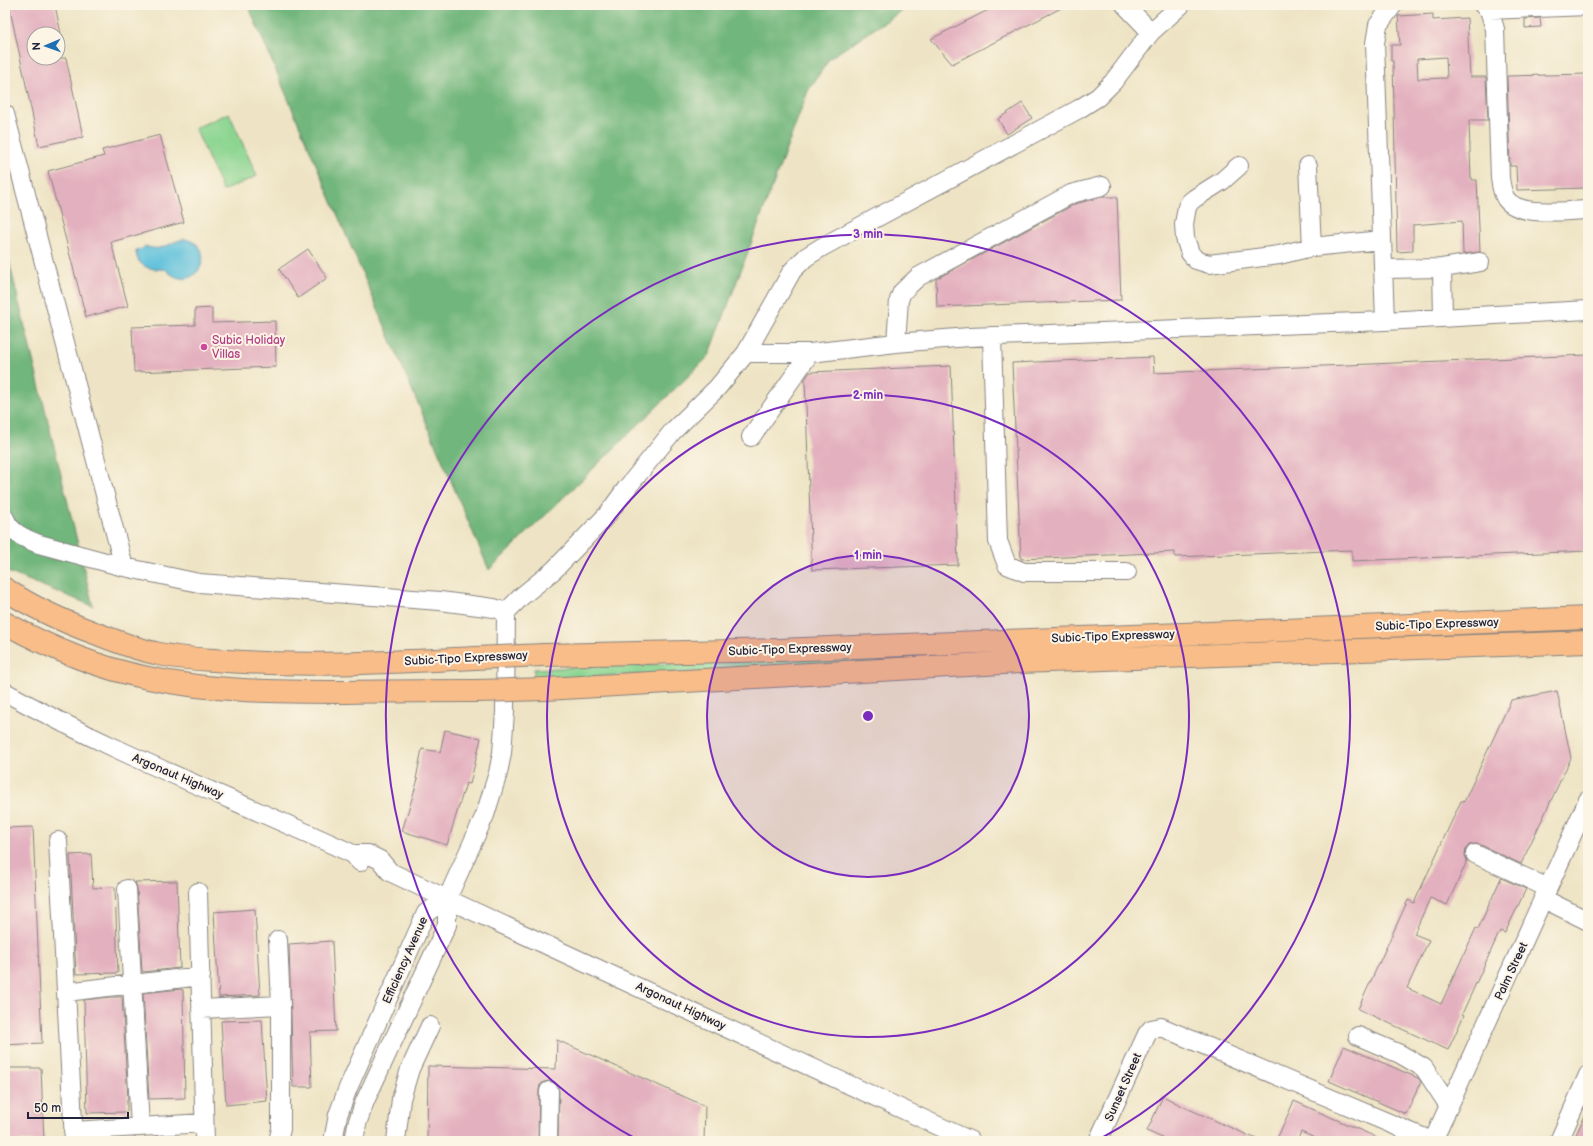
<svg xmlns="http://www.w3.org/2000/svg" width="1593" height="1146" font-family="'Balsamiq Sans',sans-serif">
  <style>
    .green { fill: #8cd591; stroke: #577c66 }
    .forest { fill: #71b67b; stroke: #4a6c5b }
    .water { fill: #5ec1dc; stroke: #40728c }
    .building { fill: #e3b0bf; fill-rule: evenodd }
    .lines { fill: none; stroke-linecap: round; stroke-linejoin: round }
    .minor-casing { stroke: #888380; stroke-width: 20 }
    .highway-casing { stroke: #888380; stroke-width: 24 }
    .minor { stroke: #fff; stroke-width: 18 }
    .highway { stroke: #f8bd88; stroke-width: 22 }
    .highway-bridge-casing { stroke: #888380; stroke-width: 24; stroke-linecap: butt }
    .highway-bridge { stroke: #f8bd88; stroke-width: 22 }
    .ring { fill: none; stroke: #7b2cbf; stroke-width: 2 }
    .hotel-dot { fill: #d1479c; stroke: #fcf5e5; stroke-width: 1.5 }
    .labels { text-anchor: middle; stroke-width: 4; stroke-linejoin: round; paint-order: stroke }
    .hotel-label { font-size: 12px; fill: #b23c85; stroke: #fcf5e5; text-anchor: start }
    .street-label { font-size: 12px; fill: #22223b; stroke: #fcf5e5 }
    .centre { fill: #7b2cbf; stroke: #fcf5e5; stroke-width: 2 }
    .ring-label { font-size: 12px; text-anchor: middle; font-weight: bold; fill: #7b2cbf; stroke: #fcf5e5; stroke-width: 4; stroke-linejoin: round; paint-order: stroke }
  </style>
  <rect width="100%" height="100%" fill="#fcf5e5"/>
  <filter id="ink" filterUnits="userSpaceOnUse"><feTurbulence type="fractalNoise" baseFrequency=".025" numOctaves="2"/><feDisplacementMap in="SourceGraphic" scale="8" xChannelSelector="R" yChannelSelector="G"/><feConvolveMatrix kernelMatrix="1 2 1 2 8 2 1 2 1" color-interpolation-filters="sRGB"/></filter>
  <filter id="wash" filterUnits="userSpaceOnUse"><feTurbulence type="fractalNoise" baseFrequency=".012" numOctaves="4" result="noise"/><feDisplacementMap in="SourceGraphic" scale="16" xChannelSelector="R" yChannelSelector="G"/><feGaussianBlur stdDeviation="0.9" result="paint"/><feColorMatrix in="noise" values="0 0 0 0 0 0 0 0 0 0 0 0 0 0 0 0 0 1.4 0 .05"/><feComposite in="paint" operator="in"/></filter>
  <g filter="url(#wash)">
    <rect width="100%" height="100%" fill="#eee4c5"/>
    <path class="green" d="M229 113 257 176 223 191 195 128Z
      M1588 628V635L534 679V669Z"/>
    <path class="forest" d="M248 5H914L903 10 830 58 808 91 709 356 489 570Z
      M5 245 93 606 5 571Z"/>
    <path class="water" d="M184 239C222 245 195 300 165 269 150 270 136 267 136 250L142 249 145 246C162 253 169 242 184 239Z"/>
    <g id="blocks">
      <path class="building" d="M9 5H55L61 34H34V58H66L83 137 39 146Z
        M998 5H1067L952 64 931 39Z
        M1433 14V20L1467 18 1470 77H1486L1488 120H1469L1471 180H1477L1480 252 1463 254 1462 221 1413 225V251L1397 252 1393 61H1391V45H1400L1398 16ZM1446 57 1447 78 1418 79 1417 59Z
        M1540 18 1541 27 1525 28V19Z
        M1588 74V188L1517 190 1516 166H1510L1507 76Z
        M1022 103 1032 118 1007 134 998 119Z
        M160 135 184 222 111 242 128 306 86 317 48 171 104 156 102 150Z
        M1101 197H1117L1121 300 937 307 936 279 1075 204Z
        M308 249 327 278 298 298 279 269Z
        M212 308V323L275 321 276 367 134 372 132 327 195 325V309Z
        M1588 355V551L1352 561V550L1175 557V552L1021 559 1012 363 1153 357 1154 373Z
        M951 366 958 565 812 570 805 379 810 372Z
        M1557 691 1571 758 1521 864 1479 844H1474L1469 845 1466 849 1465 855 1467 861 1447 905 1430 898 1414 934 1429 940 1407 988 1441 1004 1476 928 1478 929 1501 878 1526 889 1505 933 1500 931 1462 1014 1464 1015 1448 1050 1358 1009 1408 900 1414 903 1461 801 1464 802 1511 700Z
        M445 730 481 738 470 784 466 783 447 845 402 831 418 779H416L422 749 440 752Z
        M33 827 42 1043 5 1045V828Z
        M91 854 93 888 115 887 118 973 76 974 70 855Z
        M177 881 180 968 142 972 137 888 135 882Z
        M255 909 260 995 219 997 214 912Z
        M332 941 336 1031 310 1032 312 1087H293L289 944Z
        M181 989 183 990 185 1098 149 1099 143 993Z
        M109 997H122L128 1100H127V1112L87 1113 84 1000Z
        M262 1020 267 1101 226 1105 221 1021Z
        M557 1040 705 1106 704 1141H558L559 1091 558 1086 555 1082 549 1081 544 1082 540 1085 539 1090 538 1141H427L428 1066 556 1069Z
        M1344 1046 1418 1078 1421 1082 1406 1114 1329 1081Z
        M5 1068H41L44 1141H5Z
        M1163 1096 1182 1106 1261 1141H1169L1147 1131Z
        M1294 1101 1385 1141H1322L1301 1132 1297 1141H1276Z
        M1588 1109V1141H1573Z"/>
    </g>
  </g>
  <g filter="url(#ink)">
    <use href="#blocks" fill-opacity="0" stroke="#888380" stroke-width="1"/>
    <g class="lines">
      <g class="minor-casing">
        <path id="minor" d="M1125 5 1151 32
          M1483 5 1489 10 1495 29 1500 178C1501 185 1502 193 1506 199 1520 218 1567 210 1588 210
          M1489 10 1588 6
          M5 114 124 567
          M1239 166 1222 181 1195 198 1190 202 1187 207 1184 224 1185 238 1190 253 1196 260 1209 264 1279 255 1312 247 1382 240
          M1308 166 1312 247
          M1442 268 1443 318
          M1384 269 1442 268 1480 262
          M1385 321 1375 43 1378 25 1393 5
          M992 336 998 541 1007 565 1024 572H1127
          M896 343 899 300 902 292 918 277 1071 194 1102 186
          M746 353H810L896 343 969 337 1385 321 1588 310
          M751 437 810 353
          M5 518C10 533 26 539 39 544L124 567 199 583 440 601 494 608 506 612
          M5 692C117 755 237 800 353 854L360 862
          M58 841 74 1141
          M353 854H368L380 860 390 872 447 899 971 1141
          M1475 854 1548 888
          M127 889 140 1127
          M198 892 205 1141
          M1544 899 1588 921
          M278 940 281 1005V1129L278 1141
          M66 992 201 976
          M201 1009 281 1005
          M1358 1036 1400 1054 1424 1068 1449 1106
          M73 1131 204 1123
          M333 1141 338 1115 348 1088 426 913 447 899
          M354 1141 357 1124 365 1101 447 925V899L485 815 498 773 502 753 505 712 506 612 522 596 554 570 607 515 626 489 673 431 717 388 746 353 792 271 806 257 822 247 1079 109 1098 97 1113 82 1151 32 1181 5
          M396 1141 401 1099 410 1069 430 1026
          M548 1141 549 1091
          M1098 1141 1147 1034 1151 1029 1161 1027 1432 1141
          M1433 1141 1588 800
          M1559 1141 1588 1075"/>
      </g>
      <g class="highway-casing">
        <path id="highway" d="M5 589C34 609 67 623 100 635 118 642 136 649 155 653 178 659 203 659 227 661 309 667 392 662 475 658
          M5 623C50 648 98 668 148 678 214 692 280 692 346 692 390 691 433 691 476 691
          M544 655 778 650 1588 618
          M546 689 1020 662 1588 642"/>
      </g>
      <use href="#minor" class="minor"/>
      <use href="#highway" class="highway"/>
      <g class="highway-bridge-casing">
        <path id="highway-bridge" d="M475 658 544 655
          M476 691 546 689"/>
      </g>
      <use href="#highway-bridge" class="highway-bridge"/>
    </g>
  </g>
  <circle cx="868" cy="716" r="161" fill="#7b2cbf" fill-opacity=".12"/>
  <g class="ring">
    <circle cx="868" cy="716" r="161"/>
    <circle cx="868" cy="716" r="321"/>
    <path d="M638 1140A482 482 0 1 1 1098 1140"/>
  </g>
  <circle class="hotel-dot" cx="204" cy="347" r="4"/>
  <g class="labels">
    <g class="hotel-label">
      <text x="212" y="344">Subic Holiday<tspan x="212" dy="14">Villas</tspan></text>
    </g>
    <g class="street-label">
      <text transform="translate(1437 624) rotate(-2)" y="4">Subic-Tipo Expressway</text>
      <text transform="translate(1113 636) rotate(-2)" y="4">Subic-Tipo Expressway</text>
      <text transform="translate(790 649) rotate(-2)" y="4">Subic-Tipo Expressway</text>
      <text transform="translate(466 658) rotate(-3)" y="4">Subic-Tipo Expressway</text>
      <text transform="translate(178 776) rotate(23)" y="4">Argonaut Highway</text>
      <text transform="translate(405 960) rotate(-66)" y="4">Efficiency Avenue</text>
      <text transform="translate(1511 971) rotate(-65)" y="4">Palm Street</text>
      <text transform="translate(681 1006) rotate(25)" y="4">Argonaut Highway</text>
      <text transform="translate(1123 1087) rotate(-66)" y="4">Sunset Street</text>
    </g>
  </g>
  <circle cx="868" cy="716" r="6" class="centre"/>
  <g class="ring-label">
    <text x="868" y="238">3 min</text>
    <text x="868" y="399">2 min</text>
    <text x="868" y="559">1 min</text>
  </g>
  <rect width="1593" height="1146" fill="none" stroke="#fcf5e5" stroke-width="20"/>
  <g transform="translate(46 46) rotate(268)"><circle r="19" fill="#fcf5e5" stroke="#a5a1a1"/>
  <path d="M0-3L7 15L0 10L-7 15Z" fill="#1f6fb2"/>
  <text y="-6" font-size="11" font-weight="bold" text-anchor="middle" fill="#22223b">N</text>
  </g>
  <path d="M28 1112v6h100v-6" fill="none" stroke="#22223b" stroke-width="2"/>
  <text x="34" y="1112" font-size="12" fill="#22223b" stroke="#fcf5e5" stroke-width="3" paint-order="stroke">50 m</text>
</svg>
